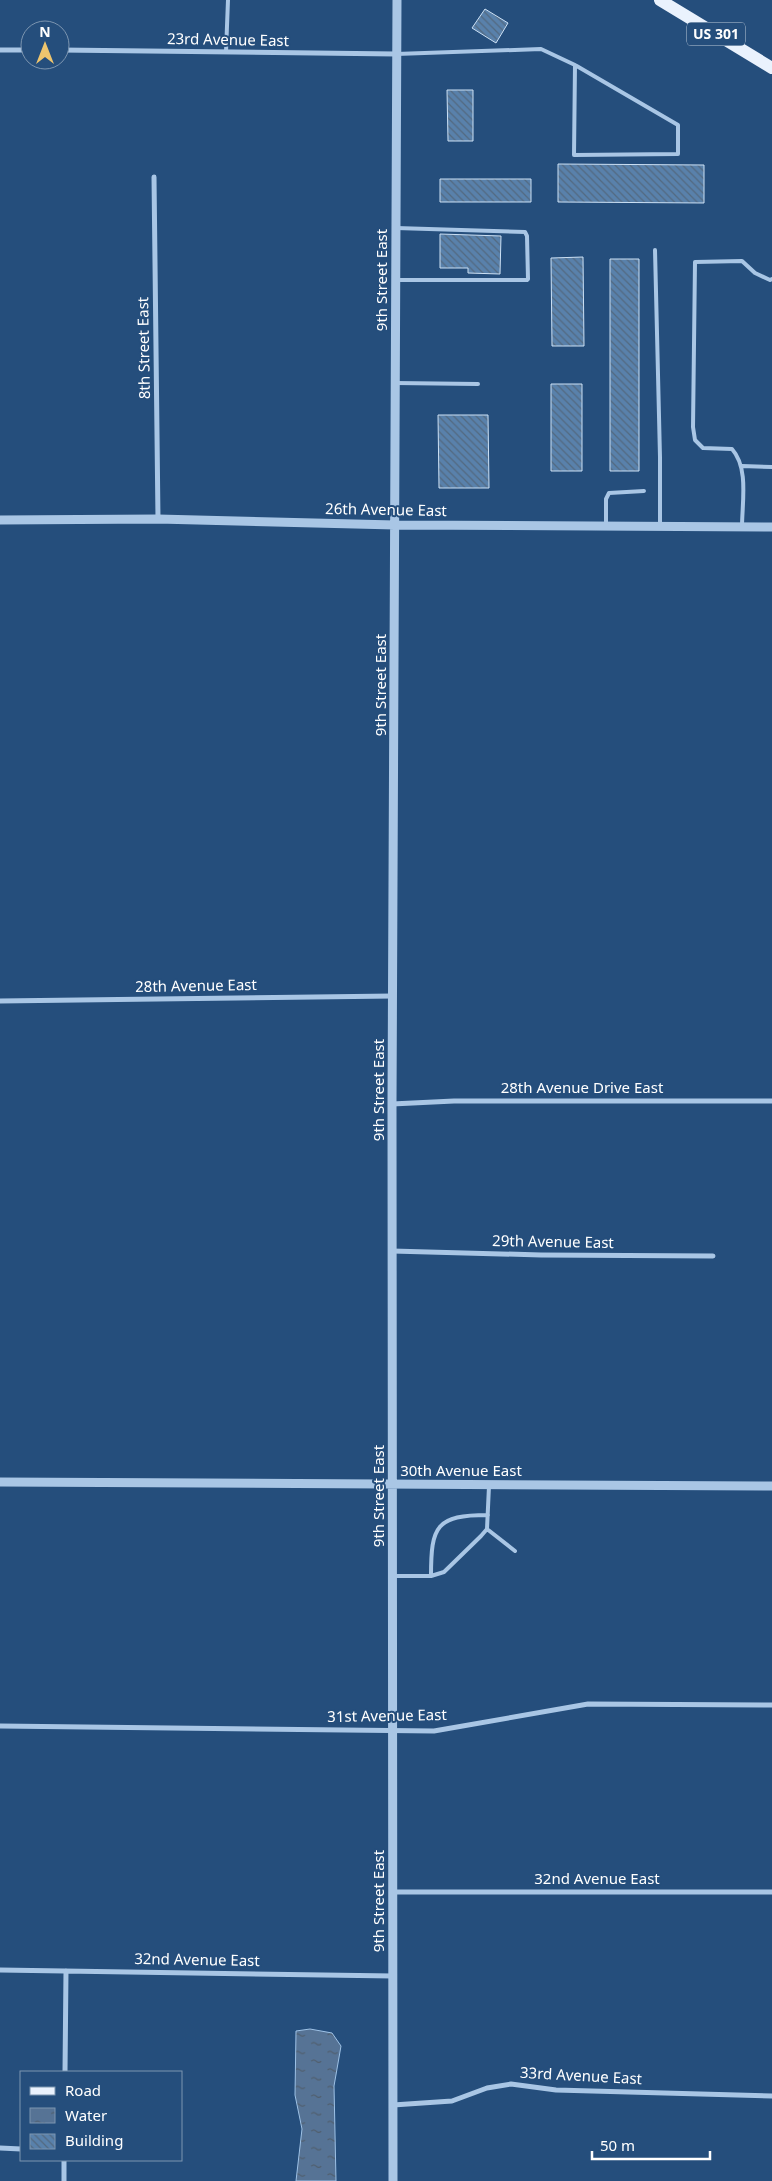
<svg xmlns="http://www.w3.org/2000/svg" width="772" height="2181" font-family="'Noto Sans',sans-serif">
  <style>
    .water { fill: url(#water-ripples); stroke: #9ec2e6 }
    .building { fill: url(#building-back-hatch); stroke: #cce0f4 }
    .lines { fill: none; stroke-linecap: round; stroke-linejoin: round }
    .service { stroke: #a9c6e5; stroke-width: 4 }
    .minor { stroke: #a9c6e5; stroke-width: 5 }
    .tertiary { stroke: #a9c6e5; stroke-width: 9 }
    .primary { stroke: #eaf2fd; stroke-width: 12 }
    .labels { text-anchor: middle; stroke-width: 4; stroke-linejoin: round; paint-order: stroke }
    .shield { fill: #254e7c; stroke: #becad8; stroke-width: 1 }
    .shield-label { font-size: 14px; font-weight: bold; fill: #fff }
    .street-label { font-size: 15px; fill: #fff; stroke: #254e7c }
  </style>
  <defs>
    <pattern id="water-ripples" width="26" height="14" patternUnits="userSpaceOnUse" patternTransform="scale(1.25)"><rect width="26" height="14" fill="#567395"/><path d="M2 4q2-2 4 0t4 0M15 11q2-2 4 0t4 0" fill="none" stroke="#505e6d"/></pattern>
    <pattern id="building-back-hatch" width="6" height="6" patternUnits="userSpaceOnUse" patternTransform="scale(1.25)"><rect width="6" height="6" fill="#5981ab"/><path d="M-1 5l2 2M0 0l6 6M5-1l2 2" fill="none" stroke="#536980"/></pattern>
  </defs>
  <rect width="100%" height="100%" fill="#254e7c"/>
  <path class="water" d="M310 2029 332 2033 341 2046 334 2086 336 2181H296L302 2129 295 2095 296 2031Z"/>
  <path class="building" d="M485 9 508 23 496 43 472 28Z
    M447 90H473V141H448Z
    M558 164 704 165V203L558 202Z
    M440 179H531V202H440Z
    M440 234 501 236 500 274 468 273V268H440Z
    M583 257 584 346H552L551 258Z
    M610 259H639V471H610Z
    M551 384H582V471H551Z
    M438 415H488L489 488H439Z"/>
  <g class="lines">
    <path class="service" d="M226 52 228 0
      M396 54 541 49 575 65 678 125V154L574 155 575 65
      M655 250 660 457V526
      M396 280H527L528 279 527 236 525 232 396 228
      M395 383 478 384
      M742 466 772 467
      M606 526V499L609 493 644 491
      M742 527C742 503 749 468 732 449L703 448 695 440 693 427 695 262 742 261 755 273 770 280 772 279
      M487 1529 515 1551
      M393 1576H431L444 1572 481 1536 487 1529 489 1486
      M431 1576C431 1526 436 1515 488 1515"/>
    <path class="minor" d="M0 50H30
      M60 50 396 54
      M154 177 158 519
      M0 1001 393 996
      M392 1104 454 1101H772
      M392 1251 541 1255 713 1256
      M0 1726 434 1731 588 1704 772 1705
      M393 1892H772
      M0 1970 393 1976
      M65 2072 66 1971
      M393 2105 452 2101 487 2088 511 2084 556 2090 772 2096
      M0 2148 21 2149
      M64 2160V2181"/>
    <path class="tertiary" d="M0 520 158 519 395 525 772 527
      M0 1482 772 1486
      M393 2181 392 1104 397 0"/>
    <path class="primary" d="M660 0 772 68"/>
  </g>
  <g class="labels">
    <rect class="shield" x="687" y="22.5" width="58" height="23" rx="4"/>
    <g class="shield-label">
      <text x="716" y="39">US 301</text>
    </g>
    <g class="street-label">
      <text transform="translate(228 40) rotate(1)" y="5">23rd Avenue East</text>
      <text transform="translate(382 280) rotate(-90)" y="5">9th Street East</text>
      <text transform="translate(144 348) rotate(-91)" y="5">8th Street East</text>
      <text transform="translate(386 510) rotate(1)" y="5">26th Avenue East</text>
      <text transform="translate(381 685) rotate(-90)" y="5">9th Street East</text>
      <text transform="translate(196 986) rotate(-1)" y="5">28th Avenue East</text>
      <text x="582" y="1093">28th Avenue Drive East</text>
      <text transform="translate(379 1090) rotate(-90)" y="5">9th Street East</text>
      <text transform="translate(553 1242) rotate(1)" y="5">29th Avenue East</text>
      <text x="461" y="1476">30th Avenue East</text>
      <text transform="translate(379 1496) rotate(-90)" y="5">9th Street East</text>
      <text transform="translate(387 1716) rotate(-1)" y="5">31st Avenue East</text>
      <text x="597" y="1884">32nd Avenue East</text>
      <text transform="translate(379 1901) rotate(-90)" y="5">9th Street East</text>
      <text transform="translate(197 1960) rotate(1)" y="5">32nd Avenue East</text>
      <text transform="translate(581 2076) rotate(3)" y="5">33rd Avenue East</text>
    </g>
  </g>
  <rect x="20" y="2071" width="162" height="90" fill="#254e7c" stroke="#7c95b0"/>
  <rect x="30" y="2087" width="25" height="8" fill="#eaf2fd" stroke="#7c95b0"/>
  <text x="65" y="2096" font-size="15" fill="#ffffff">Road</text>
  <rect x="30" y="2108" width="25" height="15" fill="url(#water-ripples)" stroke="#7c95b0"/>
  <text x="65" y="2121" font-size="15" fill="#ffffff">Water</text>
  <rect x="30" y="2134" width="25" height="15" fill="url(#building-back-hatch)" stroke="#7c95b0"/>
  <text x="65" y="2146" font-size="15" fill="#ffffff">Building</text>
  <g transform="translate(45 45)"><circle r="24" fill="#254e7c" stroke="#7c95b0"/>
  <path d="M0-4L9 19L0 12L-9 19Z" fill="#eec56e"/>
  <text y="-8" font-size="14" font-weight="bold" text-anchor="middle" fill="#ffffff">N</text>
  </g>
  <path d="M592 2151v8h118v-8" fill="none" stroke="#ffffff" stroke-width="2.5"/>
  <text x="600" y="2151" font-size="15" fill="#ffffff" stroke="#254e7c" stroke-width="4" paint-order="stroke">50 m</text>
</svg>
